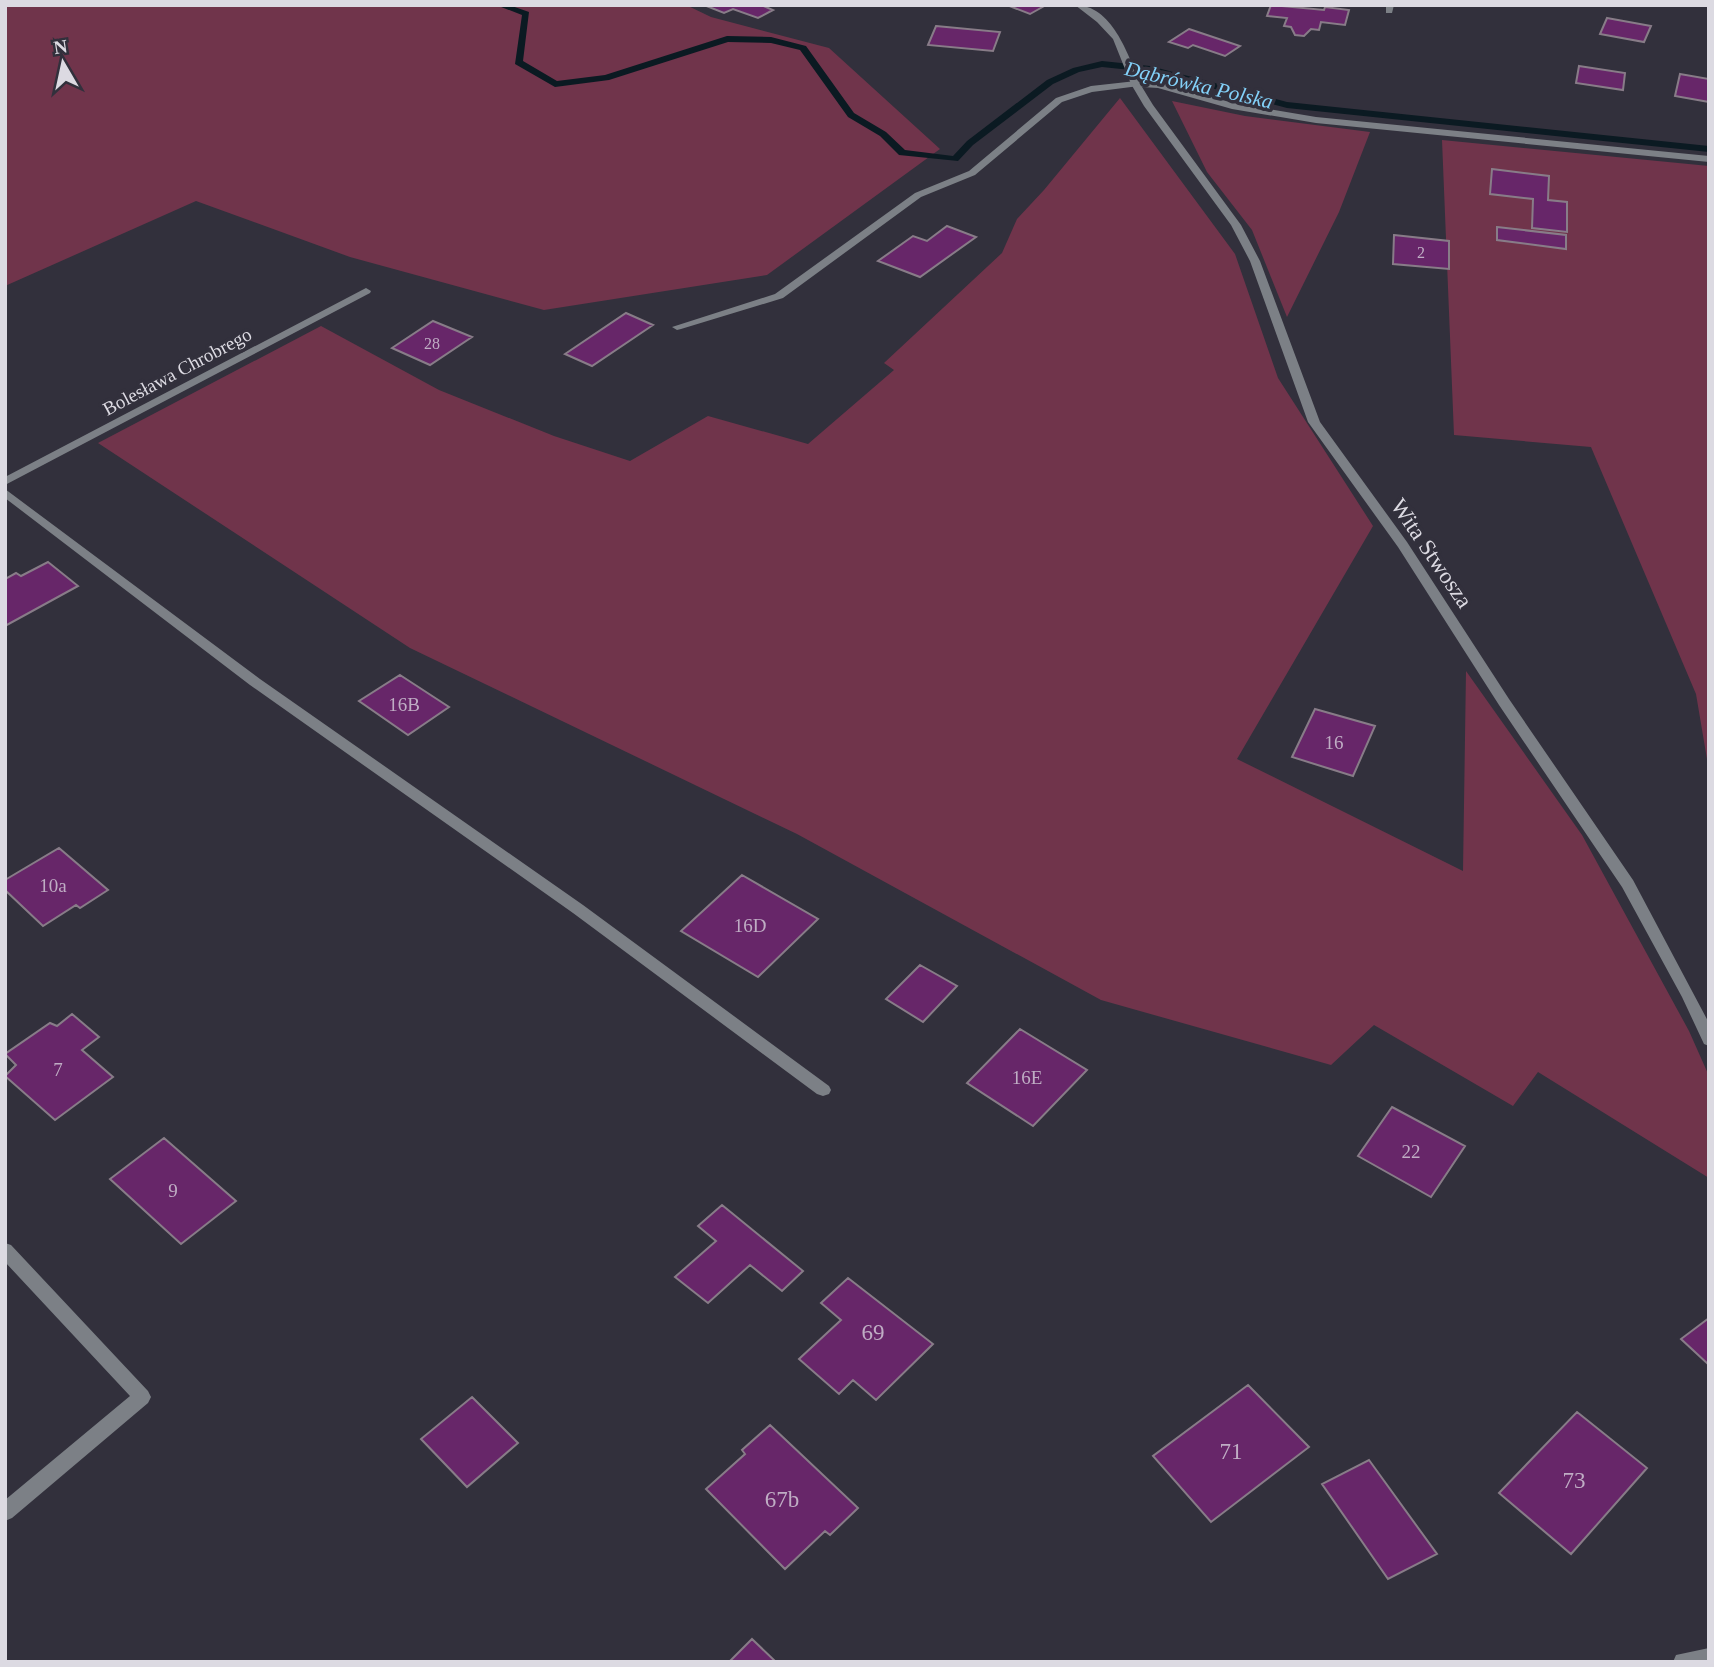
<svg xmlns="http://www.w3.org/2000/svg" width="1714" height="1667" font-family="Georgia,serif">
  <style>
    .green { fill: #70344b }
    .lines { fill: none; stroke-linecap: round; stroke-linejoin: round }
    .stream { fill: #0b1a22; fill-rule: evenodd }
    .building { fill: #672669; stroke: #887c88; stroke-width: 2 }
    .lane { fill: #7c8086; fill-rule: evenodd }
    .street { fill: #7c8086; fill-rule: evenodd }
    .labels { text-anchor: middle; stroke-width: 7; stroke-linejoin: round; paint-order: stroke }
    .far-number-label { font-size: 16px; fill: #bfadc4 }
    .far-street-label { font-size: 19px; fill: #dcdae2; stroke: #32303c }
    .number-label { font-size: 19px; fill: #bfadc4 }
    .far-water-label { font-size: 21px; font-style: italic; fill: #83d1f9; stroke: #32303c }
    .street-label { font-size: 23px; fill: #dcdae2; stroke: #32303c }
    .near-number-label { font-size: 23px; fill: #bfadc4 }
  </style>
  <rect width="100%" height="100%" fill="#32303c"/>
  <path class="green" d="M5 5H686L711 17 829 48 940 149 767 275 544 310 350 257 196 201 5 286Z
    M1120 98 1235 254 1278 378 1373 526 1237 759 1463 871 1466 671 1582 835 1689 1031 1709 1076V1178L1538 1072 1513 1106 1374 1025 1331 1065 1101 1000 797 834 410 648 98 443 321 326 439 390 554 436 630 461 708 416 808 444 894 370 884 363 1002 253 1017 219 1044 190Z
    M1172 101 1245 116 1370 132 1339 212 1287 317 1252 230 1207 172Z
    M1442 140 1709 166V771L1696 694 1591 447 1454 435Z"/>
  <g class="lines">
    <path class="stream" d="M496 5H509L529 12 523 61 557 81 605 75 727 36 771 37 806 46 854 113 886 132 905 150 953 156 967 141 1047 80 1073 68 1102 61 1150 66 1287 102 1709 146V152L1287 108 1150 72 1102 67 1079 72 1053 84 973 145 958 161 899 155 880 136 848 117 800 50 771 43 728 42 609 80 555 87 515 64 522 15Z"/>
  </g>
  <path class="building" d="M704 5H761L773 10 758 18 733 9 724 13Z
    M1007 5H1046L1030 14Z
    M1271 5 1324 10 1325 7 1349 10 1345 25 1321 22 1319 30 1311 29 1304 36 1295 35 1291 27 1284 26 1287 18 1267 16Z
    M1607 18 1651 26 1644 42 1600 34Z
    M936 26 1000 32 993 51 928 45Z
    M1189 29 1240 46 1225 56 1193 45 1188 48 1169 42Z
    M1579 66 1625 73 1623 90 1576 83Z
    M1680 74 1709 79V102L1675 96Z
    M1492 169 1549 176 1548 200 1567 202V232L1532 228 1533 199 1490 194Z
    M947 226 976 237 920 277 878 261 913 236 927 241Z
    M1497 227 1566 235V249L1497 240Z
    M1394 235 1449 241V269L1393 264Z
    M626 313 653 325 592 366 565 354Z
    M433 321 472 337 430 365 392 348Z
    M48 562 78 586 5 626V579L16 573 21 576Z
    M400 675 449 707 408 735 359 701Z
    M1315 709 1375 726 1353 776 1292 757Z
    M59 848 108 890 80 908 76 905 43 926 5 890V880Z
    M742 875 818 919 758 977 681 931Z
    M920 965 957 986 923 1022 886 999Z
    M72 1014 99 1037 82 1050 113 1077 55 1120 5 1076 16 1065 5 1054 50 1023 57 1026Z
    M1020 1029 1087 1070 1033 1126 967 1083Z
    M1392 1107 1465 1146 1431 1197 1358 1156Z
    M164 1138 236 1201 181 1244 110 1179Z
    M722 1205 803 1271 782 1291 750 1265 708 1303 675 1277 716 1241 698 1226Z
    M848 1278 933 1344 876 1400 853 1380 839 1394 799 1359 841 1320 821 1303Z
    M1709 1318V1365L1681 1339Z
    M1248 1385 1309 1447 1211 1522 1153 1456Z
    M472 1397 518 1443 467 1487 421 1439Z
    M1577 1412 1647 1468 1571 1554 1499 1493Z
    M770 1425 858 1508 830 1535 825 1531 785 1569 706 1489 745 1454 742 1450Z
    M1369 1460 1437 1554 1388 1579 1322 1484Z
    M752 1639 776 1662H729Z"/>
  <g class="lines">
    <path class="lane" d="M1386 5H1394L1392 13H1386Z
      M1136 81 1139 82V86L1092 92 1062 102 975 175 921 197 783 298 681 329 677 330 672 327 775 294 915 193 969 171 1056 98 1091 86Z
      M5 489 260 679 583 905 829 1086 831 1090 829 1094 823 1096 817 1094 573 913 250 685 5 498Z"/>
    <path class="street" d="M1075 5C1112 5 1128 54 1139 81L1158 82 1233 103 1316 117 1709 156V162L1316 123 1232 109 1158 88 1142 87 1153 105 1241 225 1260 261 1320 422 1407 542 1509 699 1633 880 1709 1023V1046L1704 1044 1682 997 1622 887 1499 705 1398 547 1308 422 1250 261 1231 225 1144 106 1131 84 1113 39 1097 22Z
      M366 288 371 291 370 293 5 485V477Z
      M5 1243 11 1245 148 1391 151 1397 148 1403 12 1518 5 1521V1500L130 1396 5 1262Z
      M1709 1648V1662H1673L1676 1655Z"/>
  </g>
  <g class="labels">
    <g class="far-number-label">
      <text x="1421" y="258">2</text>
      <text x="432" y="349">28</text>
    </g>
    <g class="far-street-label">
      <text transform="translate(177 371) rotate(-28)" y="7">Bolesława Chrobrego</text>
    </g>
    <g class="number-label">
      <text x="404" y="711">16B</text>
      <text x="1334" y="749">16</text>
      <text x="53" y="892">10a</text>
      <text x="750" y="932">16D</text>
      <text x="58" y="1076">7</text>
      <text x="1027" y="1084">16E</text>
      <text x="1411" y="1158">22</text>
      <text x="173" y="1197">9</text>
    </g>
    <g class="far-water-label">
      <text transform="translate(1199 85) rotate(13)" y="7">Dąbrówka Polska</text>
    </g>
    <g class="street-label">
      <text transform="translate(1432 553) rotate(56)" y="8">Wita Stwosza</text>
    </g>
    <g class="near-number-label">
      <text x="873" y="1340">69</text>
      <text x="1231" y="1459">71</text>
      <text x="1574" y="1488">73</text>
      <text x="782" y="1507">67b</text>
    </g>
  </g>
  <rect width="1714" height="1667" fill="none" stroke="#dcdae2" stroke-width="14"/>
  <g transform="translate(63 63) rotate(351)" stroke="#32303c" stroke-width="5" paint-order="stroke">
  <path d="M0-5L12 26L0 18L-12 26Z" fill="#dcdae2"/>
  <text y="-10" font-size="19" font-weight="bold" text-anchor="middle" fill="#dcdae2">N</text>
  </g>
</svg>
